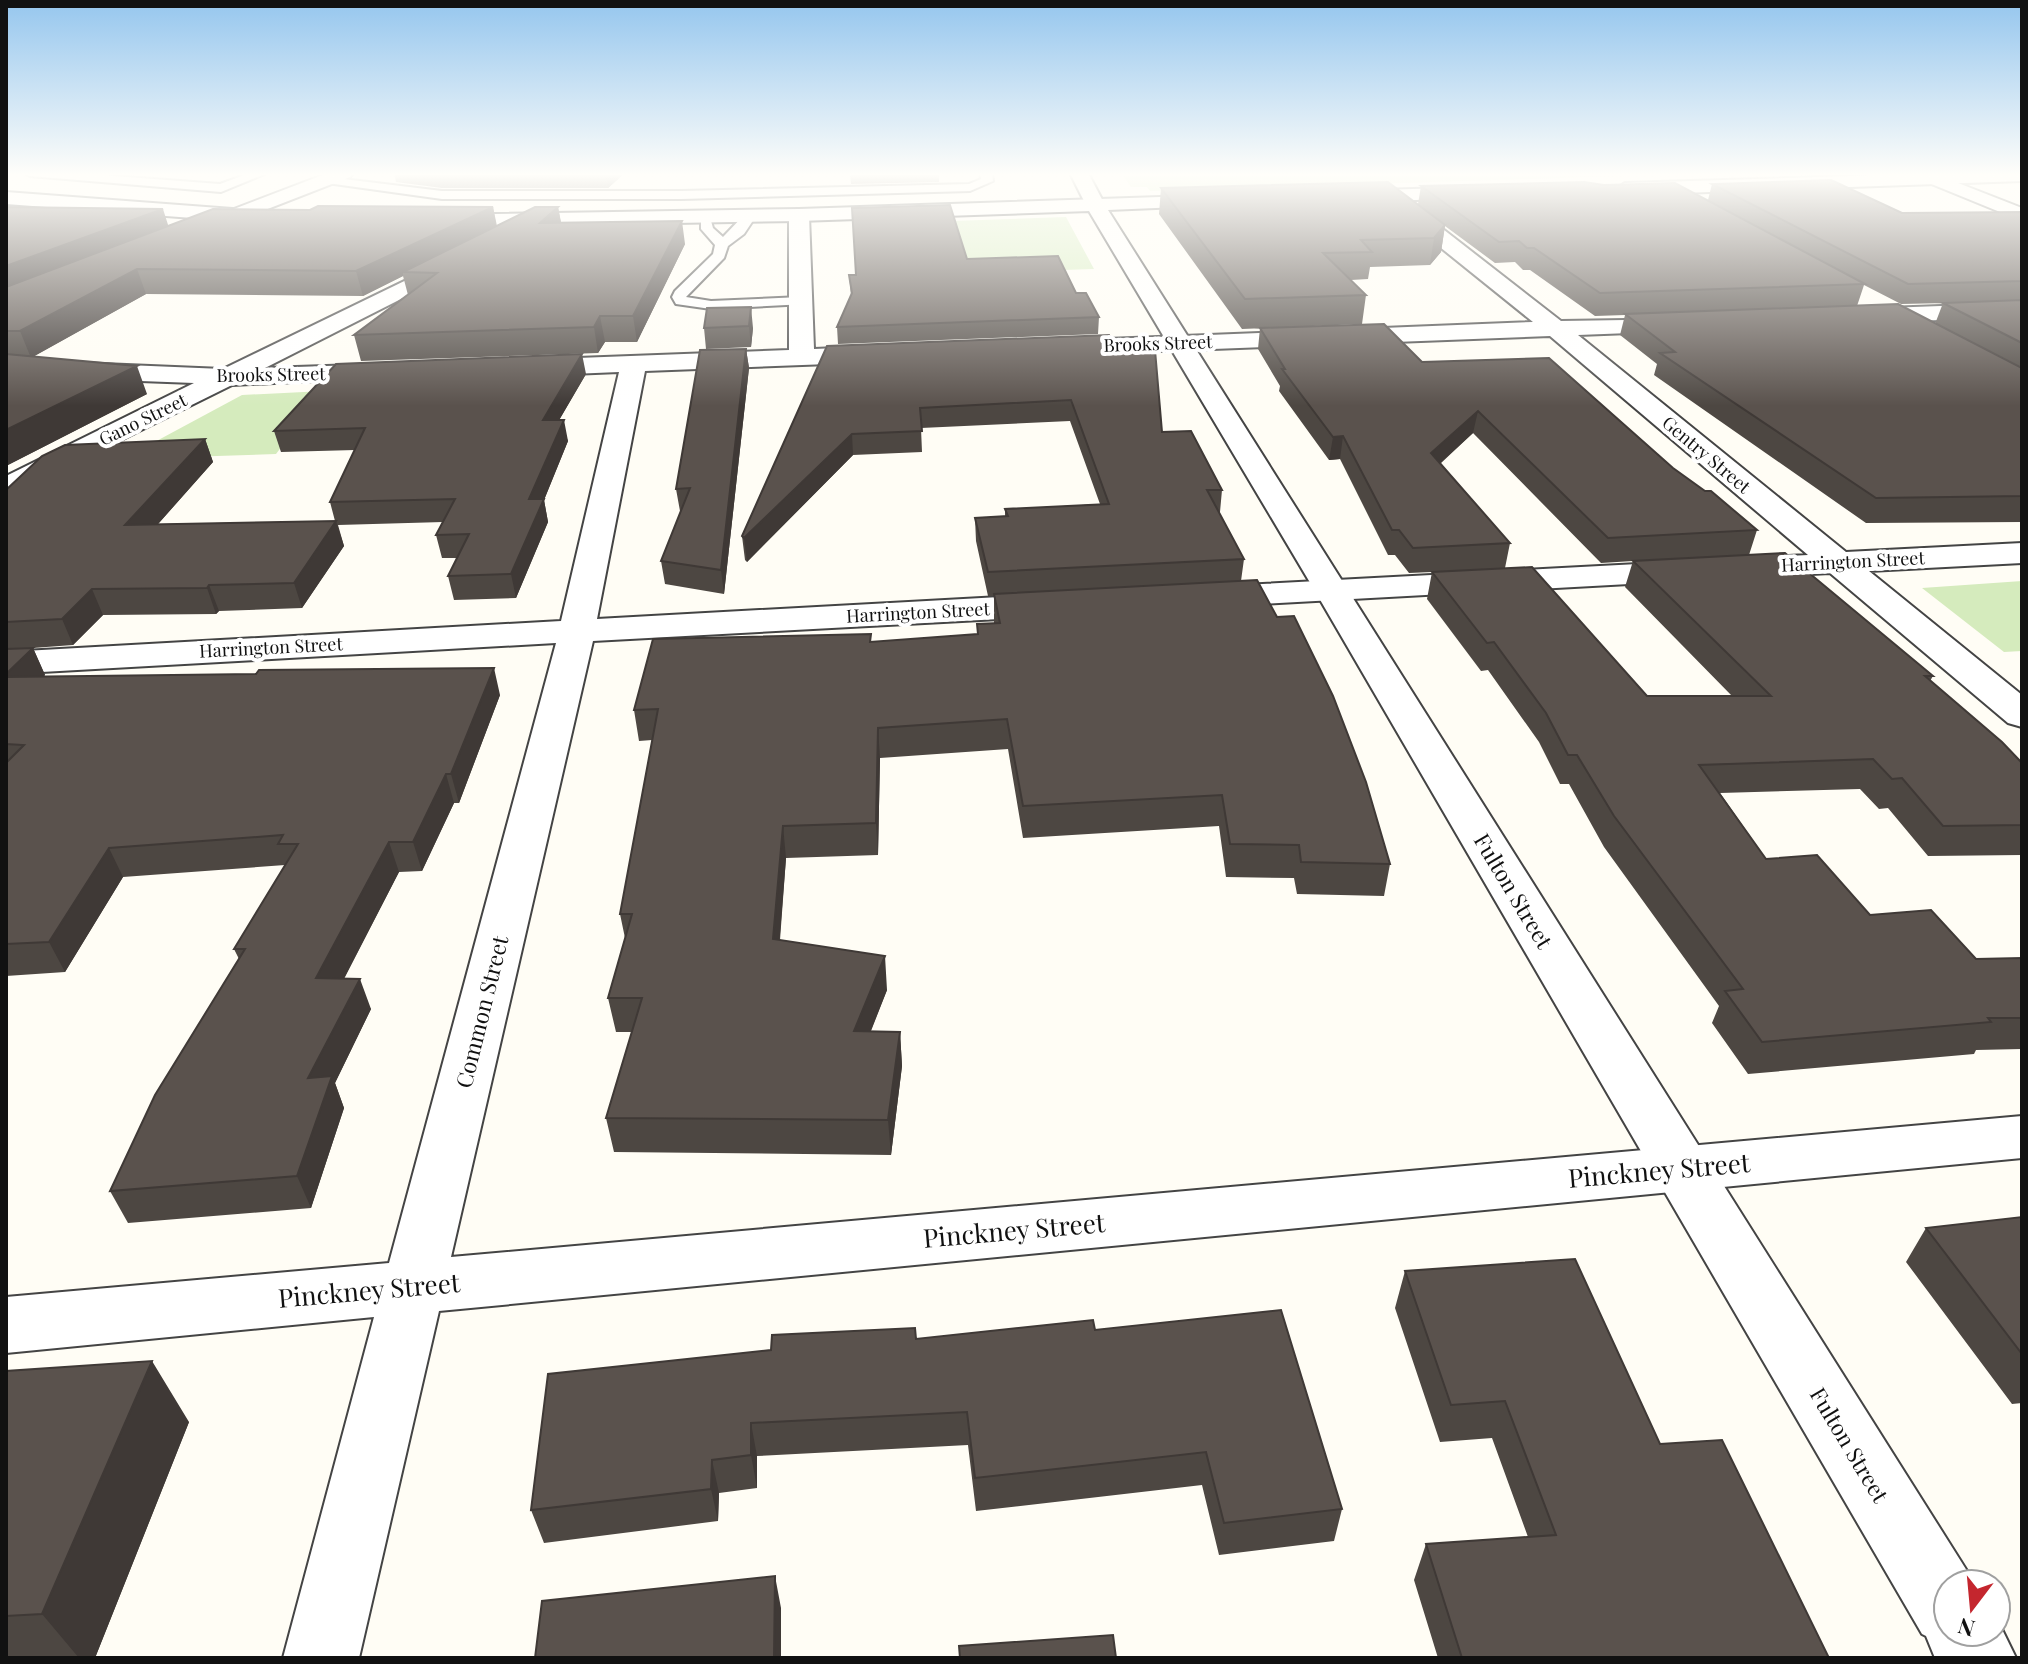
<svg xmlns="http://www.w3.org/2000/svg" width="2028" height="1664" font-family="'Playfair Display',serif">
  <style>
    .green { fill: #d5ebbd }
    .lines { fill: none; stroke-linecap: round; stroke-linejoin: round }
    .service-casing { stroke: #444; stroke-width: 4 }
    .minor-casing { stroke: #444; stroke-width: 4 }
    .tertiary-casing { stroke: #444; stroke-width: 4 }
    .service { fill: #fff; fill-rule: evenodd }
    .minor { fill: #fff; fill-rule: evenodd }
    .tertiary { fill: #fff; fill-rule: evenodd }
    .wall { fill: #4d4742; fill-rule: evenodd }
    .shaded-wall { fill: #3f3936 }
    .building { fill: #5a524d; stroke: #3f3936; stroke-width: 2 }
    .labels { text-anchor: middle; stroke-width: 8; stroke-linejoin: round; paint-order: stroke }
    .far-street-label { font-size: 18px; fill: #111; stroke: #fff }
    .street-label { font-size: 22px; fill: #111; stroke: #fff }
    .near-street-label { font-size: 26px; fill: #111; stroke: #fff }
  </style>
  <rect width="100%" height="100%" fill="#fffdf5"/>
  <path class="green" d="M1121 173H1618L1623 176 1150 191 1147 187H1131Z
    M1066 217 1094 269 969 273 952 221Z
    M324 391 276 454 123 459 242 395Z
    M2022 581V651L2004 652 1922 588Z"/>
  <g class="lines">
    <g class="service-casing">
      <path id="service" d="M24 173H75L220 184 250 173H267L221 192 30 176Z
        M980 173H992L993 181 970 191 681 199H442L327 183 321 180 327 177 442 191H681L969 184 981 179Z
        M746 213 756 216 744 234 728 246 724 258 686 297 711 301 801 297 806 298V304L711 309 676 304 672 297 675 291 713 254 715 245 701 229V214H709L713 228 723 237Z"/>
    </g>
    <g class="minor-casing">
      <path id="minor" d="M328 173H353L350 177 201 235 194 237 184 231 187 227Z
        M1070 173H1088L1105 205 1102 209H1088Z
        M1935 174 2022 208V221L1929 183 1926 179Z
        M1396 196 1403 198 1561 321 1690 319 1694 324 1690 329 1682 331 1578 335 1846 552 2022 543V563L1869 571 2022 695V727L2008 723 1830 573 1206 607 1194 604 1189 597 1194 590 1206 587 1808 555 1550 336 1056 355 1047 353 1044 348 1047 343 1056 341 1533 322 1389 206 1386 202Z
        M799 209 809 215 814 349 883 346 892 349 896 354 892 359 883 362 645 371 597 619 1053 594 1065 598 1071 605 1065 612 1053 616 593 641 451 1257 2022 1116V1158L439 1311 359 1658H283L374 1317 6 1353V1297L389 1263 556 643 6 674V652L561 621 619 372 524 376 515 373 511 368 515 363 524 360 789 350V215Z
        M460 254 468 255 471 260 468 265 265 368 387 364 396 367 400 372 396 377 232 385 6 497V476L194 383 6 376V360L223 369Z
        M2022 303V317L1859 323 1851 321 1847 316 1851 311 1859 309Z"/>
    </g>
    <g class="tertiary-casing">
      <path id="tertiary" d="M1945 173H2022V181L1625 195 1616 189 1625 183Z
        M1480 187 1489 193 1487 197 1345 203 1336 197 1345 191Z
        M6 192 260 211 270 217 260 223 6 204Z
        M1220 195 1230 201 1227 205 1108 210 1974 1582 1975 1584H1948V1632H1996V1617L2016 1658H1935L1926 1636 1922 1634 1315 591 1089 211 799 221 437 227 427 221 437 215 799 209Z"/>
    </g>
    <use href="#service" class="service"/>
    <use href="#minor" class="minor"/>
    <use href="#tertiary" class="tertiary"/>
  </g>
  <path class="wall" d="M394 173H625L608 188H442L396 182Z
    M850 173H939V182L851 184Z
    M1712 184 1902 213 2022 212V522L1866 523 1654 375 1657 364 1620 335 1625 315 1595 316 1530 270H1523L1515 262 1495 263 1445 226 1441 252 1430 265 1370 267 1368 279 1351 280 1366 295 1362 324 1242 329 1159 214 1161 188 1418 204 1421 186 1604 185 1708 200ZM1864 285 1901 304 1946 303H1943L1935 324 1857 306Z
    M6 207 168 226 310 210 493 207 497 226 558 207 561 222 685 244 637 342H605L598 353 361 361 354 335 408 295 403 276 363 296 146 294 34 356 147 394 6 466Z
    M967 259 1076 293 1099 317 1098 334 838 344 837 327 851 295 849 275Z
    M707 308 753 328 751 347 706 349 704 328Z
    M1260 328 1422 362 1673 468 1757 530 1749 555 1933 676 1930 681 2022 763V855L1928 856 1888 808 1879 809 1860 789 1720 793 1766 859 1870 915 1976 959 2022 958V1049L1976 1050 1974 1054 1748 1074 1712 1023 1719 1006 1604 847 1569 784H1560L1539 742 1488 670 1481 671 1427 599 1432 572 1409 573 1395 555H1388L1340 459 1329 460 1279 391 1280 386 1258 349ZM1473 433 1601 563 1633 561 1625 587 1732 696H1647L1505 568 1510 543 1440 464Z
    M1109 335 1162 432 1222 490 1220 512H1219L1244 559 1241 581 1390 864 1384 896 1297 894 1294 878 1226 877 1219 826 1023 838 1008 749 880 758 878 855 786 858 780 940 887 990 871 1031 900 1032 902 1066 891 1155 614 1152 606 1118 632 1032H616L608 998 625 938 620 914 652 740 639 741 634 710 871 634V642L977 634V624L994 623V596H988L976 541 975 518 1005 516V509L1100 504 1070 421 921 428 922 452 853 455 747 562 745 560 742 536 827 346Z
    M746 349 749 368 724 594 665 584 661 561 681 511H680L676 489Z
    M586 374 559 420 568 441 544 500 548 522 516 598 454 600 448 576 457 558H442L436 535 443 522 338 525 344 546 302 608 219 611 216 614 103 615 73 645 33 648 45 675 44 676 500 695 459 803H454L422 871 399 872 344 979 371 1009 335 1083 344 1108 311 1208 128 1223 110 1191 239 959 234 949 285 865 123 877 65 972 6 976V490L205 439 213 462 158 524 335 521 330 502 355 450 281 452 274 431Z
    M2022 1217V1403L2012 1404 1906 1262 1926 1228Z
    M1405 1271 1660 1444 1829 1658H1438L1414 1580 1426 1544 1528 1537 1492 1438 1440 1442 1395 1308Z
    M1095 1330 1342 1509 1334 1541 1219 1555 1202 1485 976 1511 968 1445 757 1456V1488L719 1493 718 1521 544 1543 531 1510 916 1339Z
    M6 1371 189 1422 95 1658H6Z"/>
  <path class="shaded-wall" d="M606 173H625L608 188Z
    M493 207 497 230 403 272V276L363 296 356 271Z
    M558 207 562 229 540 223Z
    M163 209 170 231 6 295V266Z
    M682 221 685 244 637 342 633 316Z
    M1445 225 1441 252 1430 265 1434 238Z
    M137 269 146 294 31 358 20 331Z
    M751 307 753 328 751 347 749 326Z
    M600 316 605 342 598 353 594 327Z
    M746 349 749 368 724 594 721 570Z
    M582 354 586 374 547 441 543 420Z
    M137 366 147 394 6 466V430Z
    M1478 411 1473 433 1426 476 1431 453Z
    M564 420 568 441 544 500 548 522 516 598 511 574 529 499Z
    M852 434 853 455 747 562 744 538Z
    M1343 436 1340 459 1329 460 1333 437Z
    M205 439 213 462 135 550 125 525Z
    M336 521 344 546 302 608 294 583Z
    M209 585 219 611 216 614 207 588Z
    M92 589 103 615 73 645 62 619Z
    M33 648 45 675 17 704 6 681V674Z
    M494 668 500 695 459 803 451 774Z
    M878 728 880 758 878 855 876 823Z
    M446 774 454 803 422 871 413 842Z
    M783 826 786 858 777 972 773 939Z
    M389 842 399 872 328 1009 316 978Z
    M109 848 123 877 65 972 49 942Z
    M885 956 887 990 857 1065 854 1031Z
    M360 979 371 1009 335 1083 344 1108 311 1208 297 1176 308 1078Z
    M900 1032 902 1066 891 1155 888 1120Z
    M152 1361 189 1422 95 1658H79L42 1614Z
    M751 1423 757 1456V1488L751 1455Z
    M712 1460 719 1493 718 1521 711 1489Z
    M775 1576 781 1608V1658H774Z"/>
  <path class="building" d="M1831 180 1902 213 2022 212V281L1908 284 1712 184Z
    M1388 182 1445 225 1434 238 1361 240 1372 252 1323 253 1366 295 1245 299 1161 188Z
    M1584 182 1604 185 1675 183 1865 284 1600 293 1534 248H1527L1519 241 1499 242 1421 186Z
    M950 205 967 259 1058 256 1076 293H1086L1099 317 837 327 852 293 849 275H856L852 208Z
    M318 206 493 207 356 271 137 269 20 331H6V287L213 209 310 210Z
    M6 207 163 209 6 266Z
    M535 207H558L540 223 682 221 633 316H600L594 327 354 335 437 273 403 272Z
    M2022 300V343L1943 303Z
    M1898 304 2022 368V496L1876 498 1660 353 1675 352 1625 314Z
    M751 307 749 326 704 328 707 308Z
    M1384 324 1422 362 1549 358 1673 468 1705 491H1711L1757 530 1608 538 1478 411 1431 453 1510 543 1413 548 1399 530H1392L1343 436 1333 437 1282 369H1285L1260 328Z
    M1109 335 1116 350H1155L1162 432 1191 431 1222 490H1207L1244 559 988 572 975 518 1008 516 1005 509 1109 504 1071 400 920 408 922 431 852 434 744 538 742 536 827 346Z
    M746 349 721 570 661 561 690 488 676 489 700 350Z
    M6 354 137 366 6 430Z
    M582 354 543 420H564L529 499H544L511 574 448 576 469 534 436 535 455 499 330 502 365 428 274 431 336 364Z
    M205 439 125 525 336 521 294 583 209 585 207 588 92 589 62 619 6 622V490L42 456 65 445Z
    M1785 553 1933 676H1925L2002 742 2022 763V825L1943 826 1902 778 1892 779 1873 759 1699 765 1766 859 1817 855 1870 915 1931 910 1976 959 2022 958V1018H1988L1991 1022 1762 1042 1725 991 1743 989 1614 816 1577 755H1568L1546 713 1494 642 1487 643 1432 572 1532 567 1647 696H1771L1633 561Z
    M1257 580 1277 617 1294 616 1333 696 1366 782 1390 864 1301 862 1299 845 1230 844 1222 795 1023 806 1007 719 878 728 876 823 783 826 773 939 885 956 854 1031 900 1032 888 1120 606 1118 642 998H608L632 914H620L658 709 634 710 653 639 871 634 870 642 978 634 977 624 1000 623 994 594Z
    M33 648 6 674V649Z
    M494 668 451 774H446L413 842H389L316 978 360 979 308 1078 332 1076 297 1176 110 1191 155 1095 245 949H234L298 844H278L283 835 109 848 49 942 6 944V763L24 745 6 744V677L256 674 259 670Z
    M2022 1217V1354L1926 1228Z
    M1575 1259 1660 1444 1722 1440 1829 1658H1462L1426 1544 1556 1535 1505 1401 1451 1405 1405 1271Z
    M1281 1310 1342 1509 1224 1523 1206 1452 975 1478 967 1412 751 1423V1455L712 1460 711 1489 531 1510 548 1374 771 1350 772 1335 915 1328 916 1339 1093 1320 1095 1330Z
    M152 1361 42 1614 6 1616V1371Z
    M775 1576 774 1658H535L542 1601Z
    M1113 1635 1116 1658H960L959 1646Z"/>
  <linearGradient id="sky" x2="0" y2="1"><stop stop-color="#95c6ee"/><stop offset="0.43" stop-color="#fffefa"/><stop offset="1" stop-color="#fffefa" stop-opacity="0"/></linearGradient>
  <rect width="2028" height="406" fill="url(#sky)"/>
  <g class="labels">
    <g class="far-street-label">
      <text transform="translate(1158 344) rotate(-2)" y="6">Brooks Street</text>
      <text transform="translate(271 375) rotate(-1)" y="6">Brooks Street</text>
      <text transform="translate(143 420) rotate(-26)" y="6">Gano Street</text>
      <text transform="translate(1706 455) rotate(40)" y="6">Gentry Street</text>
      <text transform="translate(1853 562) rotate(-3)" y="6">Harrington Street</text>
      <text transform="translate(918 613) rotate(-3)" y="6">Harrington Street</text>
      <text transform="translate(271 648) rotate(-3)" y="6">Harrington Street</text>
    </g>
    <g class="street-label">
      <text transform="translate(1513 891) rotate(59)" y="8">Fulton Street</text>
      <text transform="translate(482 1012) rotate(-76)" y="8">Common Street</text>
      <text transform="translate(1849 1445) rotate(59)" y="8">Fulton Street</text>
    </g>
    <g class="near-street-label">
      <text transform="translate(1659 1171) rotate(-5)" y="9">Pinckney Street</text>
      <text transform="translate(1014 1231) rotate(-5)" y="9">Pinckney Street</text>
      <text transform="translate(369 1291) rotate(-5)" y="9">Pinckney Street</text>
    </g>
  </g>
  <rect width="2028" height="1664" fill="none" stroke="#111111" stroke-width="16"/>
  <g transform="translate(1972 1608) rotate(196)"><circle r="38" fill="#ffffff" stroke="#a0a0a0" stroke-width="2"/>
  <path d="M0-6L14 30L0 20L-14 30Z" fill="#c4262e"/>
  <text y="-12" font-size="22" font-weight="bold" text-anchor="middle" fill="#111111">N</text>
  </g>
</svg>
